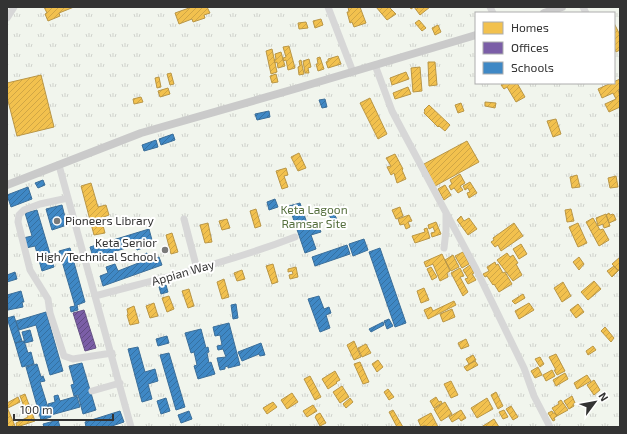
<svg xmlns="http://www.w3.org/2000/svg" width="627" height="434" font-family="'Exo 2',sans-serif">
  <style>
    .park { fill: url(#park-tufts); fill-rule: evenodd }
    .homes { fill: url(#homes-hatch); stroke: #b99646 }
    .offices { fill: url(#offices-hatch); stroke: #655184 }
    .schools { fill: url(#schools-hatch); stroke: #3b6e99 }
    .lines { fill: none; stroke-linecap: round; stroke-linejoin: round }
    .minor { stroke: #d7d7d7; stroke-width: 7 }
    .major { stroke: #cacaca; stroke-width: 8 }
    .poi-dot { fill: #7a7a7a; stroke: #fff; stroke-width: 1.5 }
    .labels { text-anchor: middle; stroke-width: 4; stroke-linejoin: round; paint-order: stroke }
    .park-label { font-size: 12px; fill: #56703f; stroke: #fff }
    .poi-label { font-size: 12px; fill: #333; stroke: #fff; text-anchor: start }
    .street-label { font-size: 12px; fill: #333; stroke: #fff }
  </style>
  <defs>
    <pattern id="park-tufts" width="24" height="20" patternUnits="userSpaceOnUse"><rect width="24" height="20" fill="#f1f5ed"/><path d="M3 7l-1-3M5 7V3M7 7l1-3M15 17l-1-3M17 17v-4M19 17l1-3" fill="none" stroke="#cfd2cc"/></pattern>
    <pattern id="homes-hatch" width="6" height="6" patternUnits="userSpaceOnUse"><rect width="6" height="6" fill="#f2c14e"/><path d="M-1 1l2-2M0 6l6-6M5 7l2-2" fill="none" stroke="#d0a645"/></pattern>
    <pattern id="offices-hatch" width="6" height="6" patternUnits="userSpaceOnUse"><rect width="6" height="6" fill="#7b5ea7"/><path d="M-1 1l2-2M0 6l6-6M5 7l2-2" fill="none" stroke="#604a81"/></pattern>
    <pattern id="schools-hatch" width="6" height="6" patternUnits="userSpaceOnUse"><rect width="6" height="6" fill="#3f88c5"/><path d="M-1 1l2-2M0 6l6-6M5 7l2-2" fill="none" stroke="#3570a1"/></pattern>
  </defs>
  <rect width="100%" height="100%" fill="#fff"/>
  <path class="park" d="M7 7H620V427H7ZM476 13H614V83H476Z"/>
  <path class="homes" d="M44 7H74L59 13 60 16 48 21 45 14 47 13Z
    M188 7H207L210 13 204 15 205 18 193 22 192 19 179 24 175 13 189 8Z
    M348 7H360L366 23 354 27 352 22 350 23 347 12H349Z
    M376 7H389L396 14 387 20Z
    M410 7H430L420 15 414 7 411 9Z
    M321 19 323 25 315 28 313 21Z
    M419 20 426 28 422 31 415 23Z
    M306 22 308 28 299 29 298 23Z
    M614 23 620 35V50L616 52 614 47Z
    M438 25 441 32 435 35 432 28Z
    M289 46 295 68 288 70 286 60 283 61V58L286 57 283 47Z
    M272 49 277 72 271 74 266 51Z
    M281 52 285 66 278 68 277 62 275 63 274 60 276 59 275 54Z
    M338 56 341 64 328 68 326 62 328 61V59Z
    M320 57 324 69 318 71 316 64H318L317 58Z
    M309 59 311 67 308 68 309 73H305L303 61Z
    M301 60 304 74 299 75 298 67 300 66 299 61Z
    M428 62H435L437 85 429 86Z
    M420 67 422 91 413 92 411 68Z
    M406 72 409 79 392 85 390 78Z
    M171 73 174 84 170 85 167 74Z
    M276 74 278 82 272 83 270 76Z
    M41 75 54 127 17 136 7 97V83Z
    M159 77 161 87 157 88 155 78Z
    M620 79V89L618 90 620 96V107L609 112 605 104 616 99 613 93 602 98 598 89Z
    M504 83H517L525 97 516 102 507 87 504 89 501 85Z
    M408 87 411 94 395 99 393 93Z
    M168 88 170 94 160 97 158 91Z
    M141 97 143 102 134 104 133 99Z
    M370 98 387 134 378 139 360 103Z
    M485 102 496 103 495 108 485 106Z
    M461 103 464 111 458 113 455 105Z
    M429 105 450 125 445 131 439 126 438 127 424 113 425 111 424 110Z
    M556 119 561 134 553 137 547 121Z
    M467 141 479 162 435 186 424 164Z
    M299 153 306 168 298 171 291 157Z
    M395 154 403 169 402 170 406 179 397 183 394 173 391 175 387 167 391 166 386 158Z
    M286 168 288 175 284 176 288 187 282 189 276 171Z
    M460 174 465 183 460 186 463 190 458 193 454 188 451 190 449 186 452 184 450 180Z
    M577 175 580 187 572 188 570 177Z
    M616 176 618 187 610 188 608 178Z
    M470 182 477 193 469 198 467 193 470 192 468 188 465 190 463 186Z
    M91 183 98 207 106 205 109 215 101 218 105 233 94 235 81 186Z
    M445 185 451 195 444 200 438 189Z
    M400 207 403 216 396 219 392 210Z
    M256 209 261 226 255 228 250 211Z
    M571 209 574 221 567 222 565 210Z
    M609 213 610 215 613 214 614 215 616 220 609 223 606 215Z
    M606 214 610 226 604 228 603 224 598 226 596 218Z
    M409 215 412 221 408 222 410 227 406 229 404 224 400 225 398 219Z
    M461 216 464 221 469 218 477 229 468 235 457 220Z
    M593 218 600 230 603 229 609 240 599 246 586 222Z
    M227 219 230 228 222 230 219 221Z
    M436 222 441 234 432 237 431 233 435 232 433 227 429 229 428 225Z
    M208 223 212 242 205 243 200 225Z
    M514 223 523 236 501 251 498 245 495 247 491 242 494 240 493 238Z
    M578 223 587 243 578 247 569 227Z
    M427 228 430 238 415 243 412 236 425 232 424 229Z
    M172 233 178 252 171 254 166 235Z
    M521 244 527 254 519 259 513 249Z
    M463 252 469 264 462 268 455 256Z
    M507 253 510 257 513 255 518 263 516 264 522 275 513 281 497 260Z
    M442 254 450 271 447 273 448 277 440 281 433 264 426 267 424 262Z
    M453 255 459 267 451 271 445 260Z
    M579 257 584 264 579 270 573 262Z
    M620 257V270L619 271 612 264Z
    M495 262 496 265 498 264 503 273 505 272 512 284 499 292 494 284 493 285 487 276 485 277 483 274 489 271 487 267Z
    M273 264 278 282 272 284 266 266Z
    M470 265 474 273 472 274 476 280 468 284 465 279 468 278 463 270Z
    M614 266 618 271 612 277 607 271Z
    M296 267 298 277 290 279 289 275 293 274 292 271 288 272V269Z
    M431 267 437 277 432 280 427 269Z
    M460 268 464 276 460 277 468 292 463 296 451 273Z
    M242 270 245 279 237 281 234 273Z
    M224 279 229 297 222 299 217 282Z
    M594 281 601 289 588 300 581 292Z
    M563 282 571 296 562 302 554 288Z
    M424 288 429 300 421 303 417 291Z
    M189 289 194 306 188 308 182 291Z
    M523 294 525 298 515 304 512 301Z
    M169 296 174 309 167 312 162 298Z
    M454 301 456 305 428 319 424 310 431 307 433 311Z
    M154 303 158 316 150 318 146 306Z
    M529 303 534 310 519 319 515 311Z
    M578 304 584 312 576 318 570 310Z
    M134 306 139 323 130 325 127 315 128 314 127 309Z
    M452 309 455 317 443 322 440 314Z
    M605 327 614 338 611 342 601 331Z
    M466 339 469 346 461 349 458 343Z
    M354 341 361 357 354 360 347 345Z
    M366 344 371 353 362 357 358 348Z
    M593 346 596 350 588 355 586 351Z
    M556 354 565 371 557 375 554 370H556L549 357Z
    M473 355 476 360 469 364 466 359Z
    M540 357 544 364 540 367 535 359Z
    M378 360 383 367 377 372 372 364Z
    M475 361 478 365 467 371 464 367Z
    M360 362 369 382 363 384 354 364Z
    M538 367 542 375 535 378 531 371Z
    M552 370 555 376 546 381 543 375Z
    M335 371 340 380 336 382 337 383 328 389 322 379Z
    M565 373 568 379 556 386 553 380Z
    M587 375 591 381 577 389 574 383Z
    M310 376 321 397 315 400 304 379Z
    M594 380 600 390 594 395 587 385Z
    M451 381 458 395 451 398 444 384Z
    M342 386 349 397 340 403 333 392Z
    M388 389 394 397 389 400 384 392Z
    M496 392 503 406 498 409 491 395Z
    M292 393 298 402 287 409 281 400Z
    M25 394 35 421 17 427 16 423 28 417 20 396Z
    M572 396 575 403 573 404 574 406 569 409 564 401Z
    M18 397 20 402 8 408 7 403Z
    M436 397 439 402 441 401 442 403 434 408 430 401Z
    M350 398 353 402 346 408 343 404Z
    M487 398 493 409 477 418 471 408Z
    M561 400 568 410 557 416 552 408 559 404 558 402Z
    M273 402 277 407 267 414 263 408Z
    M445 402 452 414 441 421 434 409Z
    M313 405 317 411 307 417 303 411Z
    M511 406 518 417 513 420 506 409Z
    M7 407 15 426 13 427H7Z
    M393 410 403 427H397L389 412Z
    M461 410 466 418 461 421 459 418 452 422 449 417Z
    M504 410 508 417 503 419 499 412Z
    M552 411 553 413H555L557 416 554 418 555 420 553 421 548 413Z
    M320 413 326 423 320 426 315 417 316 416V415Z
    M431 413 438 427H426L425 425 421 427 418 420Z
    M494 419 499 427H483V426Z"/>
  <path class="offices" d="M84 310 96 348 85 351 73 313Z"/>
  <path class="schools" d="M325 99 327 107 322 108 319 100Z
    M269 111 270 117 257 120 255 114Z
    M173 134 175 140 161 145 159 139Z
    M156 140 158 147 144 151 142 145Z
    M43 180 45 185 38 188 35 183Z
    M28 187 32 199 11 207 7 195Z
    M275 199 278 207 269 210 267 202Z
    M300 203 308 226 317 222 321 232 311 235 316 249 305 253 289 206Z
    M62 205 67 225 52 230 46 209Z
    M37 210 54 267 42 271 35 246 26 248 23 238 32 236 25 213Z
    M333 212 338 221 333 224 329 214Z
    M149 229 152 240 144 242 146 247 137 250 136 245 113 252 115 258 107 260 105 254 93 257 90 247Z
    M364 239 368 250 353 256 349 244Z
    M347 245 350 254 315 266 312 257Z
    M70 248 85 302 77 305 78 310 71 312 70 307 75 306 59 251Z
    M380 248 406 323 395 327 369 252Z
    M147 253 150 260 159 257 162 265 103 286 100 276 108 273 106 267 115 264 118 271 141 262 139 256Z
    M15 272 17 279 7 282V275Z
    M166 285 168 292 161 294 159 287Z
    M21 291 24 302H22L23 307 8 310 7 295Z
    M319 296 324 309 329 307 331 313 326 315 330 328 320 332 308 299Z
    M236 304 238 318 233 319 231 305Z
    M46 312 63 371 50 375 36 325 19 330 16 321Z
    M14 316 22 341 15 343 7 318Z
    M389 319 393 326 387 329 384 321Z
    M383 322 384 325 371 332 369 329Z
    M229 323 240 365 228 368V366L225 367V369L220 370 217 358 226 357 223 349 218 350 217 346 222 345 220 335 215 336 213 327Z
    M201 329 206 348 208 347 209 352 207 353 209 363 211 362 215 374 198 379 194 366 197 365 194 352 191 353 185 333Z
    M30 330 33 341 25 343 22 332Z
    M167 336 169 343 158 346 156 339Z
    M24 341 28 353 31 352 34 364 22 367 15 343Z
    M261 343 265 355 260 356 259 354 242 361 238 352Z
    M138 347 145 372 155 369 158 381 148 384 152 399 142 402 128 349Z
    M169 353 185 407 176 410 160 355Z
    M82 363 96 410 83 414 78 395 74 396 71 385 74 384 69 366Z
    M37 364 41 377 43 376 45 381 40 382 51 417 41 420 26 367Z
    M58 395 60 401 77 396 80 407 51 415 48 404 55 402 54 396Z
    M166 398 170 411 161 414 157 401Z
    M120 411 124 422 109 427H86L85 422Z
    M189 411 192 419 181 423 178 415Z
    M58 420 60 427H44L43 424Z"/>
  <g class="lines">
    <path class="minor" d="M328 7 353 72
      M490 7 493 13
      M583 7 586 13
      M7 18 14 7
      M375 65 392 111 476 269 524 368 534 396 550 427
      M58 165 60 169 131 427
      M68 198 40 204 24 210 19 215 18 222 30 270 48 299 50 313 64 356 73 359 112 353
      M184 219 197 269
      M444 248 446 231V214
      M95 296C162 278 230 262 295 237
      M92 391 120 383"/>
    <path class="major" d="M544 13 562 7
      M7 185 141 133 298 88 476 35"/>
  </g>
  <g class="poi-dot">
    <circle cx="57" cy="221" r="4"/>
    <circle cx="165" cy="250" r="4"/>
  </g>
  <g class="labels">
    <g class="park-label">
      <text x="314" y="214">Keta Lagoon<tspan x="314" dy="14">Ramsar Site</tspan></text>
    </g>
    <g class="poi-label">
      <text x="65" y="225">Pioneers Library</text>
      <text x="157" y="247" text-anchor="end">Keta Senior<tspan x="157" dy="14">High/Technical School</tspan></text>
    </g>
    <g class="street-label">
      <text transform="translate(183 273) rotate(-16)" y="4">Appian Way</text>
    </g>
  </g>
  <rect width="627" height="434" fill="none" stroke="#333333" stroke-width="16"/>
  <rect x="475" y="12" width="140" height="72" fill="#ffffff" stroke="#adadad"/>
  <rect x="483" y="22" width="20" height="12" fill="#f2c14e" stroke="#adadad"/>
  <text x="511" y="32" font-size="12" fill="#333333">Homes</text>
  <rect x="483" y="42" width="20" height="12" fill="#7b5ea7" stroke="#adadad"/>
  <text x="511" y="52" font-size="12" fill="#333333">Offices</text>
  <rect x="483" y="62" width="20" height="12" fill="#3f88c5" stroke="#adadad"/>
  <text x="511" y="72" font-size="12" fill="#333333">Schools</text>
  <g transform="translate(595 402) rotate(58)" stroke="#ffffff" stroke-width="3" paint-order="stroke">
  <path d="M0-3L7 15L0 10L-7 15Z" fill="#333333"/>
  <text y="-6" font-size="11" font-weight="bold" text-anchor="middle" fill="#333333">N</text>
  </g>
  <path d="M14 414v6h99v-6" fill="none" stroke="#333333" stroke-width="2"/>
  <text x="20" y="414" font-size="12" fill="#333333" stroke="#ffffff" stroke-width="3" paint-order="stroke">100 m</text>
</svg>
